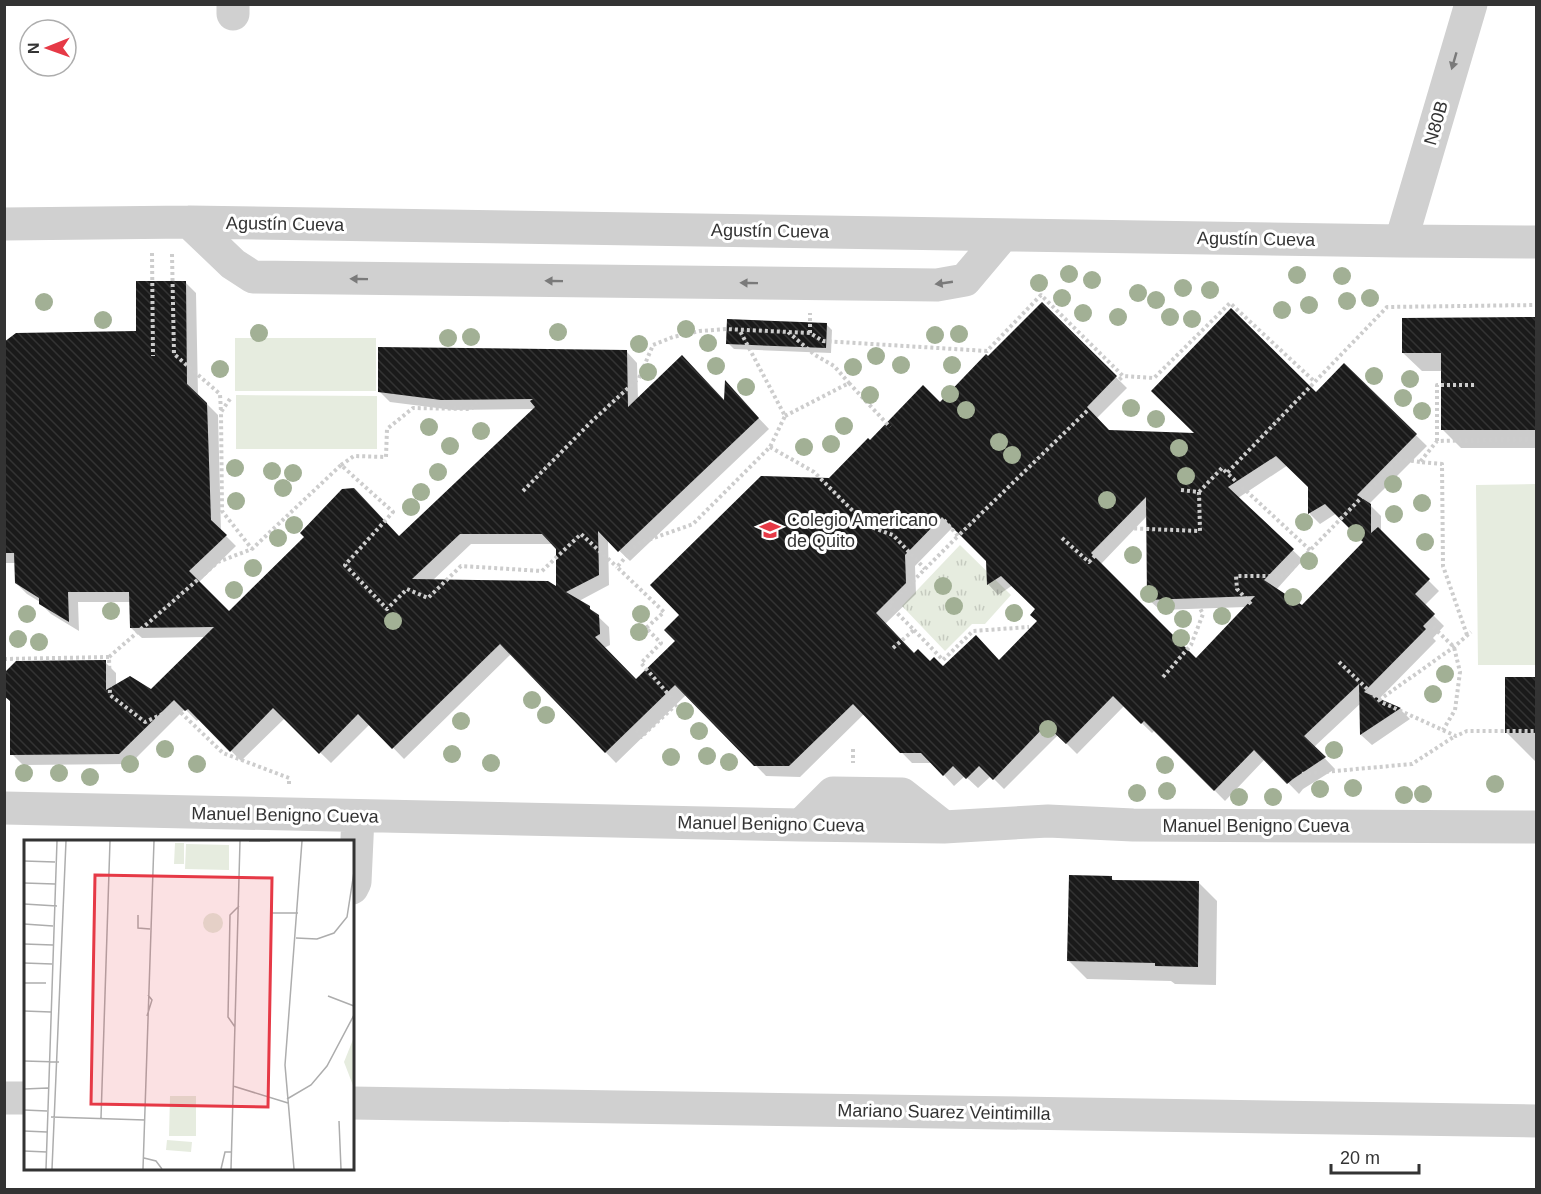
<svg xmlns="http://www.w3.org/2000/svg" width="1541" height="1194" font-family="Helvetica,sans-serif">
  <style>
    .grass { fill: url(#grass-tufts) }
    .green { fill: #e6ecdf }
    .shadow { fill: #0003; fill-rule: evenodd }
    .building { fill: url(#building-back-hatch); fill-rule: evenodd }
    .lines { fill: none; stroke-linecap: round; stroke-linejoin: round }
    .path { stroke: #cdcdcd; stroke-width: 4; stroke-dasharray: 3 3; stroke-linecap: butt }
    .minor { stroke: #d0d0d0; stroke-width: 33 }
    .tree { fill: #a2b095 }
    .oneway { fill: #7a7a7a }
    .labels { text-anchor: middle; stroke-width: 6; stroke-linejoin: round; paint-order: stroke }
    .street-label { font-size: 18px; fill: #333; stroke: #fff }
    .poi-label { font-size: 18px; fill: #333; stroke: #fff; text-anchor: start }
    .inset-road { fill: none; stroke: #adadad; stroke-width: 1.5 }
    .view { fill: #e63946; fill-opacity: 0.15; stroke: #e63946; stroke-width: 3 }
    .inset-edge { fill: none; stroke: #333; stroke-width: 3 }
  </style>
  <defs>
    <pattern id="grass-tufts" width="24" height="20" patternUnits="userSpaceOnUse" patternTransform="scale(1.5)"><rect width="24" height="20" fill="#e6ecdf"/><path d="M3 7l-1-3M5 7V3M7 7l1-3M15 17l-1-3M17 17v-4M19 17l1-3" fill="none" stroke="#c6cbc0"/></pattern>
    <pattern id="building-back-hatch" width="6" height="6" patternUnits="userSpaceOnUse" patternTransform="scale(1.5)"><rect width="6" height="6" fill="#1a1a1a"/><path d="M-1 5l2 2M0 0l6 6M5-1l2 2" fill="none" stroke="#333"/></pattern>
  </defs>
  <rect width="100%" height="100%" fill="#fff"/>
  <path class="grass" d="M960 545 1011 595 985 624H972L945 651 902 606Z"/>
  <path class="green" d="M235 338H376V391H235Z
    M236 395 377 396V449H236Z
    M1536 484V665H1478L1476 485Z"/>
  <path class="shadow" d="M185 282 196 293 198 395 218 415 221 531 236 546 198 583 229 614 399 538 535 409 453 410 390 402 379 391 627 352 637 363 638 400 725 403 735 393 769 429 630 561 608 540 609 585 579 601 589 608 609 627 610 645 604 648 636 681 677 641 829 479 870 442 940 404 1042 304 1127 388 1097 418 1109 431 1198 435 1316 394 1344 365 1427 446 1369 504 1381 516V533L1439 591 1424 606 1444 626 1433 638 1436 641 1378 700 1400 709 1410 719 1372 745 1361 735V703L1314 747 1335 769 1303 789 1299 794 1265 759 1225 801 1155 730 1152 733 1124 706 1077 754 1058 735 1004 789 991 776 978 788 965 776 954 786 933 763H912L864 714 800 777 766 776 687 694 616 763 511 654 404 759 370 724 331 763 285 718 241 761 199 718 197 721 185 709 130 764 23 765 12 754 105 662 116 673V686L151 691 205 637 142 638 131 628V602H78L79 631 51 614 40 603V602L27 594 16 583V563H4V344L138 332ZM1288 465 1309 486 1310 514 1320 524 1337 513 1365 542 1302 607 1276 590 1303 560 1238 498ZM1147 516 1149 600 1160 610 1246 607 1196 660 1100 565ZM953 527 988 560V584L998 595 1013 585 1037 609 1039 622 999 661 943 668 914 655 885 624 916 594 915 566ZM471 544H554L557 548 558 589 432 581Z
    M1403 319H1536V448H1461L1442 429 1443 371H1422L1403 353Z
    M826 324 832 330 831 353 734 349 728 343Z
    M1536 678V762L1507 733 1506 679Z
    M1111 878 1116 882H1198L1217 901 1216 985 1175 984 1171 981 1087 979 1069 961Z"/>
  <path class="building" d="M136 281H186L187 384 207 403 211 520 227 535 189 571 229 611 304 537 300 533 342 489 354 488 399 536 535 407 530 401 533 399 441 400 378 392V347L627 350 628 407 682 355 724 400 725 380 759 418 618 552 598 531 599 575 566 592 590 606V609L599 615 600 634 595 637 636 679 675 641 664 630 679 615 650 585 761 476 829 478 868 438 870 440 923 385 940 402 986 354 988 356 1042 302 1117 376 1087 407 1109 430 1194 433 1151 391 1231 308 1316 392 1344 363 1417 434 1357 495 1371 504V533L1378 527 1430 579 1415 594 1435 614 1423 626 1426 629 1364 692 1401 708 1360 735 1359 684 1304 736 1326 757 1293 779 1287 784 1254 750 1214 791 1144 721 1141 724 1113 696 1066 744 1046 725 993 780 979 766 966 779 953 766 943 776 921 753H900L853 704 789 766H754L675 685 605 753 500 644 392 749 358 714 319 754 273 708 230 752 188 709 185 711 174 700 119 754 10 755V701L4 696V673L16 661 106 660V690L130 676 151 689 214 627 130 628 129 592H68L69 622 39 604V598L15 583 14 553H4V342L16 333 136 331ZM1276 456 1308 487V514L1325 504 1363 542 1302 605 1264 580 1294 549 1228 487ZM1146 497 1147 600 1255 596 1196 658 1091 553ZM942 517 986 561 987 585 1001 576 1035 609 1030 615 1037 621 999 660 976 635 943 666 934 657 930 661 918 649 914 653 876 613 906 583 905 555ZM460 534H542L556 549V586L548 581 412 579Z
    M1536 317V430H1441V353H1402V318Z
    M727 319 827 323 826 348 726 344Z
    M1505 677H1536V733H1505Z
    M1069 875 1112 876V880L1199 881 1198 967 1155 966V963L1067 961Z"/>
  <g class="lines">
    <path class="path" d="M152 253 153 356
      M172 254 174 354 220 394 221 412
      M788 332 815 355 834 366 849 383
      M810 333V313
      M230 399 221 412 222 511 252 549
      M785 416 849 383 890 427
      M1437 441V385H1475
      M770 447 814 472 868 526 893 535 925 569
      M341 465 354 456 386 457 387 429 413 408 471 409 477 403
      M1181 490 1199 492 1222 468 1227 473
      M523 491 591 422 639 378 653 345 673 337 700 331 726 329 810 333 823 341 987 351 1041 295 1123 376 1154 378 1230 303 1315 382
      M944 520 958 536 1123 376
      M1062 538 1089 562 1121 528 1200 531 1199 492
      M1310 550 1227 473 1387 307 1536 305
      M1251 604 1237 589 1236 576H1285L1399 459 1420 462
      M1433 627 1454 647 1460 672 1455 710 1443 730
      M914 630 943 660 973 631 1029 627
      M1467 635 1443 566 1442 464 1420 462 1437 441 1536 439
      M893 648 914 630 889 605 958 536
      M4 659 109 657
      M1339 662 1381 702 1456 736 1467 731H1536
      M1163 677 1191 645 1203 614 1196 601
      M1379 700 1454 647 1471 632
      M636 730 641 737 677 704 641 663 661 643 646 628 664 612 617 567 637 544 693 524 770 447 785 416 740 331
      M853 749V763
      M1302 774 1412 764 1455 736
      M289 784V778L223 753 176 708 145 722 110 695 109 657 218 562 252 549 341 465 393 512 345 565 387 609 407 589 428 598 461 566 542 571 581 534 617 567"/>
    <path class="minor" d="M233 14V4
      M189 222 233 264 253 277 937 285 965 280 1003 235
      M4 224 189 222 1401 241 1536 242
      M1401 241 1471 4
      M4 808 801 825 944 827 1048 821 1133 825 1536 827
      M801 825 833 793 902 794 944 827
      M352 888 355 882 358 817
      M4 1098H26
      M352 1103 1536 1121"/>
  </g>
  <g class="tree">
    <circle cx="1069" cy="274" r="9"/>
    <circle cx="1297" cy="275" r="9"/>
    <circle cx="1342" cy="276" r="9"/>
    <circle cx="1092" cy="280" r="9"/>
    <circle cx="1039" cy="283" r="9"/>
    <circle cx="1183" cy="288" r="9"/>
    <circle cx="1210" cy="290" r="9"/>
    <circle cx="1138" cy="293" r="9"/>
    <circle cx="1062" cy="298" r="9"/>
    <circle cx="1370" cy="298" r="9"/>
    <circle cx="1156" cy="300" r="9"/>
    <circle cx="1347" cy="301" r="9"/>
    <circle cx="44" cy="302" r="9"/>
    <circle cx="1309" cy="305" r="9"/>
    <circle cx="1282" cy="310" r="9"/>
    <circle cx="1083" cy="313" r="9"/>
    <circle cx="1118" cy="317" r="9"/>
    <circle cx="1170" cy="317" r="9"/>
    <circle cx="1192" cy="319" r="9"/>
    <circle cx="103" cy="320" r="9"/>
    <circle cx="686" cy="329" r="9"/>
    <circle cx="558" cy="332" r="9"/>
    <circle cx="259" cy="333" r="9"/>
    <circle cx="959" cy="334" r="9"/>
    <circle cx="935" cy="335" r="9"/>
    <circle cx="471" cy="337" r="9"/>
    <circle cx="448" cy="338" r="9"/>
    <circle cx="708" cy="343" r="9"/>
    <circle cx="639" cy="344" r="9"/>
    <circle cx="876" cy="356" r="9"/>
    <circle cx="901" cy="365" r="9"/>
    <circle cx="952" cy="365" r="9"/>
    <circle cx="716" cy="366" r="9"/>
    <circle cx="853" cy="367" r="9"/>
    <circle cx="220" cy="369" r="9"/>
    <circle cx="648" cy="372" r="9"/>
    <circle cx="1374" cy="376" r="9"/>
    <circle cx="1410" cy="379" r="9"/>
    <circle cx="746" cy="387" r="9"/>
    <circle cx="950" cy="394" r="9"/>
    <circle cx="870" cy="395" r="9"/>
    <circle cx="1403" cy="398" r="9"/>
    <circle cx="1131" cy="408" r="9"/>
    <circle cx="966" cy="410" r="9"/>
    <circle cx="1422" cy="411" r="9"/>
    <circle cx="1156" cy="419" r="9"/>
    <circle cx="844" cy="426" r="9"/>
    <circle cx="429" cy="427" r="9"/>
    <circle cx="481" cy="431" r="9"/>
    <circle cx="999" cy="442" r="9"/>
    <circle cx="831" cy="444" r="9"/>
    <circle cx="450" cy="446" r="9"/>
    <circle cx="804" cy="447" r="9"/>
    <circle cx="1179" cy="448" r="9"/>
    <circle cx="1012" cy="455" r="9"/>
    <circle cx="235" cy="468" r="9"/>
    <circle cx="272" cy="471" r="9"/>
    <circle cx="438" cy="472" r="9"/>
    <circle cx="293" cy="473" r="9"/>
    <circle cx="1186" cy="476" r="9"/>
    <circle cx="1393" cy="484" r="9"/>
    <circle cx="283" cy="488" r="9"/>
    <circle cx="421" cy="492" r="9"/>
    <circle cx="1107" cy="500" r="9"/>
    <circle cx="236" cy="501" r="9"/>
    <circle cx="1422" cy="503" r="9"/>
    <circle cx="411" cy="507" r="9"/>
    <circle cx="1394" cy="514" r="9"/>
    <circle cx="1304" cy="522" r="9"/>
    <circle cx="294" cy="525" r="9"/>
    <circle cx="1356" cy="533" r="9"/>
    <circle cx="278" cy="538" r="9"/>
    <circle cx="1425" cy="542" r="9"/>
    <circle cx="1133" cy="555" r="9"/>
    <circle cx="1309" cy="561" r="9"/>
    <circle cx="253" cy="568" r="9"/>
    <circle cx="943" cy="586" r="9"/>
    <circle cx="234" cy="590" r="9"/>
    <circle cx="1149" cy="594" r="9"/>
    <circle cx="1293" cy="597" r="9"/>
    <circle cx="954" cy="606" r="9"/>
    <circle cx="1166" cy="606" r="9"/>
    <circle cx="111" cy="611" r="9"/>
    <circle cx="1014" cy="613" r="9"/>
    <circle cx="27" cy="614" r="9"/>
    <circle cx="641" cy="614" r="9"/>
    <circle cx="1222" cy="616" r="9"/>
    <circle cx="1183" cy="619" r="9"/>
    <circle cx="393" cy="621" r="9"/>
    <circle cx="639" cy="632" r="9"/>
    <circle cx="1181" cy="638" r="9"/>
    <circle cx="18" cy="639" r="9"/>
    <circle cx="39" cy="642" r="9"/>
    <circle cx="1445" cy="674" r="9"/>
    <circle cx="1433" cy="694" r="9"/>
    <circle cx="532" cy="700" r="9"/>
    <circle cx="685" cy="711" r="9"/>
    <circle cx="546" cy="715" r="9"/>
    <circle cx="461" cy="721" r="9"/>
    <circle cx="1048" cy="729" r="9"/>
    <circle cx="699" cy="731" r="9"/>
    <circle cx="165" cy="749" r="9"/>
    <circle cx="1334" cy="750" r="9"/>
    <circle cx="452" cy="754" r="9"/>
    <circle cx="707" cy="756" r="9"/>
    <circle cx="671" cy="757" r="9"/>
    <circle cx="729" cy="762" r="9"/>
    <circle cx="491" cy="763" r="9"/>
    <circle cx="130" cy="764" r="9"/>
    <circle cx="197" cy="764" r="9"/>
    <circle cx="1165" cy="765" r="9"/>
    <circle cx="24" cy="773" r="9"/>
    <circle cx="59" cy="773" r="9"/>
    <circle cx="90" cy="777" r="9"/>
    <circle cx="1495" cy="784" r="9"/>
    <circle cx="1353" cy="788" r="9"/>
    <circle cx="1320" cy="789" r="9"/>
    <circle cx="1167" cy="791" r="9"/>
    <circle cx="1137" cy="793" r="9"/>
    <circle cx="1423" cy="794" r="9"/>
    <circle cx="1404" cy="795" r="9"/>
    <circle cx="1239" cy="797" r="9"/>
    <circle cx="1273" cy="797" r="9"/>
  </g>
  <defs><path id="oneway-solid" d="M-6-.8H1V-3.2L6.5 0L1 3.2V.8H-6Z" transform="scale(1.5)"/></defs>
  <g class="oneway">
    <use href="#oneway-solid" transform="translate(1454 61) rotate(106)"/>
    <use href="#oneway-solid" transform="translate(359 279) rotate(-179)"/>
    <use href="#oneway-solid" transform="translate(554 281) rotate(-179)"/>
    <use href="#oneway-solid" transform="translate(749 283) rotate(-179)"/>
    <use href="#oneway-solid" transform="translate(944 283) rotate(172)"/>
  </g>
  <defs>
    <g id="school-bare" transform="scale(1.62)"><path d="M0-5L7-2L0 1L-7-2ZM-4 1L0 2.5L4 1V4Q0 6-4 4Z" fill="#e63946" stroke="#fff" stroke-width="2.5" paint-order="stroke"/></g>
  </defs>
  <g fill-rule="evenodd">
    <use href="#school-bare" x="770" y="530"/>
  </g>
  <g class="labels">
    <g class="street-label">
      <text transform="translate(1436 123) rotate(-74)" y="6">N80B</text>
      <text transform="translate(285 224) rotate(1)" y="6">Agustín Cueva</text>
      <text transform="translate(770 231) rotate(1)" y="6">Agustín Cueva</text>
      <text transform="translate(1256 239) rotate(1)" y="6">Agustín Cueva</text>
      <text transform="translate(285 815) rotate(1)" y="6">Manuel Benigno Cueva</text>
      <text transform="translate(771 824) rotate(1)" y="6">Manuel Benigno Cueva</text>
      <text x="1256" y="832">Manuel Benigno Cueva</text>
      <text transform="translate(944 1112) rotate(1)" y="6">Mariano Suarez Veintimilla</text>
    </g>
    <g class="poi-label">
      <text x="787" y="526">Colegio Americano<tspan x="787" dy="21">de Quito</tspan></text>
    </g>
  </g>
  <g transform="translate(24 840)">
    <rect width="330" height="330" fill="#fff"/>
    <path d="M330 197V248L320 222Z" fill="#e6ecdf"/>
    <path d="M151 3H160V24H150ZM162 4 205 5V30L161 29ZM179 83a10 10 0 1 1 20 0a10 10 0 1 1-20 0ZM146 256H172V296H145ZM143 300 168 302 167 312 142 310Z" fill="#e6ecdf"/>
    <path class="inset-road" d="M225 1H246M0 21 31 22M0 43 31 44M0 64 33 66M246 73H274M114 75V88L126 89M0 84 29 86M272 98 293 99 310 93 323 77 330 32M0 104 29 105M0 123 28 124M0 143H22M304 156 330 166M0 171 27 172M123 176 128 160 124 155M211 187 204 177 206 75 215 66M0 221 35 222M209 246 264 263M0 249 24 248M263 259 287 245 303 226 330 175M0 270 23 271M27 277 121 280M77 278 86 1M315 281 317 329M0 291 23 292M0 311 23 312M120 318 132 321 138 329M22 329 33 1M28 329 42 1M119 329 130 1M197 329 201 312H207M207 329 216 1M270 329 261 225 278 1"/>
    <path class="view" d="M71 35 248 38 244 267 67 264Z"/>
    <rect width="330" height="330" class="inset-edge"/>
  </g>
  <rect width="1541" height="1194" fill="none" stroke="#333333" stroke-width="12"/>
  <g transform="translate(48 48) rotate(269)"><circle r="28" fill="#ffffff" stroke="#adadad" stroke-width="1.5"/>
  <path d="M0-4.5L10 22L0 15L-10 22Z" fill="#e63946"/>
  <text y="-9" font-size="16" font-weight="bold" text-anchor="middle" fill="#333333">N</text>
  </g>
  <path d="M1331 1164v9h88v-9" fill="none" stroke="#333333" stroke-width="3"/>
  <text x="1340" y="1164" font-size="18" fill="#333333" stroke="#ffffff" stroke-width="4.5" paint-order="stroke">20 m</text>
</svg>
